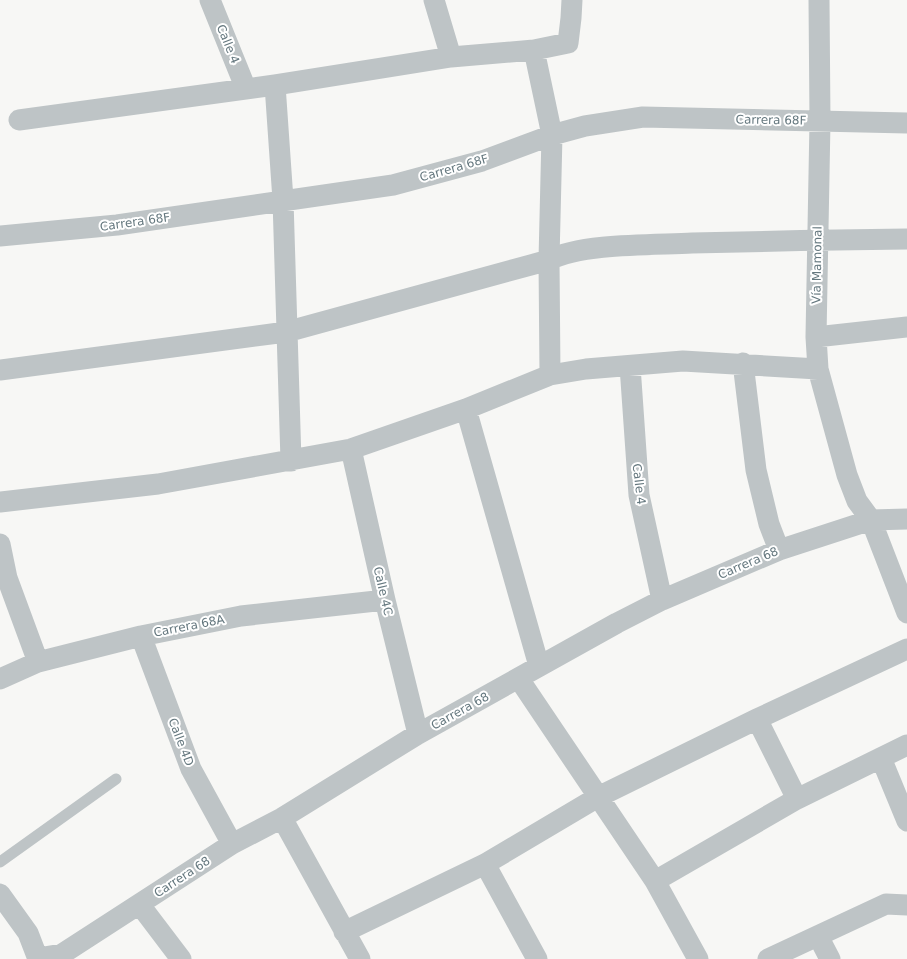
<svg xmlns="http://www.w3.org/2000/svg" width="907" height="959" font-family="'DejaVu Sans',sans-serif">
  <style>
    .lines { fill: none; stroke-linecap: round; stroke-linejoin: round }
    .service { stroke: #bec4c6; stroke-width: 11 }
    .minor { stroke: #bec4c6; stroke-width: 21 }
    .labels { text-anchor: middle; stroke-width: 4; stroke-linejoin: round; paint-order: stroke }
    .street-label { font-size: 12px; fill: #64777e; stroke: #fff }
  </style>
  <rect width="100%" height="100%" fill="#f7f7f5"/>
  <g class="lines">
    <path class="service" d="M0 862 116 779"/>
    <path class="minor" d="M210 0 246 89
      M434 0 451 57
      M819 0 820 121 816 337 818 369 847 475 857 501 871 520 907 613
      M534 50 552 135 549 260 550 375
      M275 85 283 200 291 461
      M19 120 275 85 451 57 534 50 568 43 571 18 572 0
      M0 236 117 225 393 185 482 161 552 135 585 126 643 117 907 123
      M816 337 907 327
      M743 363 756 470 769 524 779 550
      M630 366 639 495 662 600
      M0 370 286 332 549 260C582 243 653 245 692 243 764 241 835 240 907 239
      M466 409 539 666
      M351 449 385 600 418 734
      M0 502 158 484 351 449 466 409 550 375 586 369 683 361 818 369
      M0 544 7 578 38 662
      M141 636 191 769 232 844
      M0 679 38 662 141 636 241 616 385 600
      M519 679 655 881 698 959
      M757 719 797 799
      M881 758 907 821
      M282 818 360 959
      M485 864 537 959
      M655 881 797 799 907 745
      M0 894 28 933 38 959
      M140 905 181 959
      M344 932 485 864 598 797 757 719 907 649
      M818 936 830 959
      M38 958 62 954 232 844 282 818 418 734 617 623 662 600 779 550 871 520 907 519
      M768 959 886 904 907 905"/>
  </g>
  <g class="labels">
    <g class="street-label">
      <text transform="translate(228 44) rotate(68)" y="4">Calle 4</text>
      <text transform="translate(771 120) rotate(1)" y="4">Carrera 68F</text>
      <text transform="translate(454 168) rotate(-16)" y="4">Carrera 68F</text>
      <text transform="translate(135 222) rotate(-8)" y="4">Carrera 68F</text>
      <text transform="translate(817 265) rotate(-89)" y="4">Vía Mamonal</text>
      <text transform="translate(639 484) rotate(83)" y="4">Calle 4</text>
      <text transform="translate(748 563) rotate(-23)" y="4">Carrera 68</text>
      <text transform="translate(383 591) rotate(77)" y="4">Calle 4C</text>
      <text transform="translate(189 626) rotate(-11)" y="4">Carrera 68A</text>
      <text transform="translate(460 711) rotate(-29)" y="4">Carrera 68</text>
      <text transform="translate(181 742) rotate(69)" y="4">Calle 4D</text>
      <text transform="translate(182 877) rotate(-33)" y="4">Carrera 68</text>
    </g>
  </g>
</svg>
